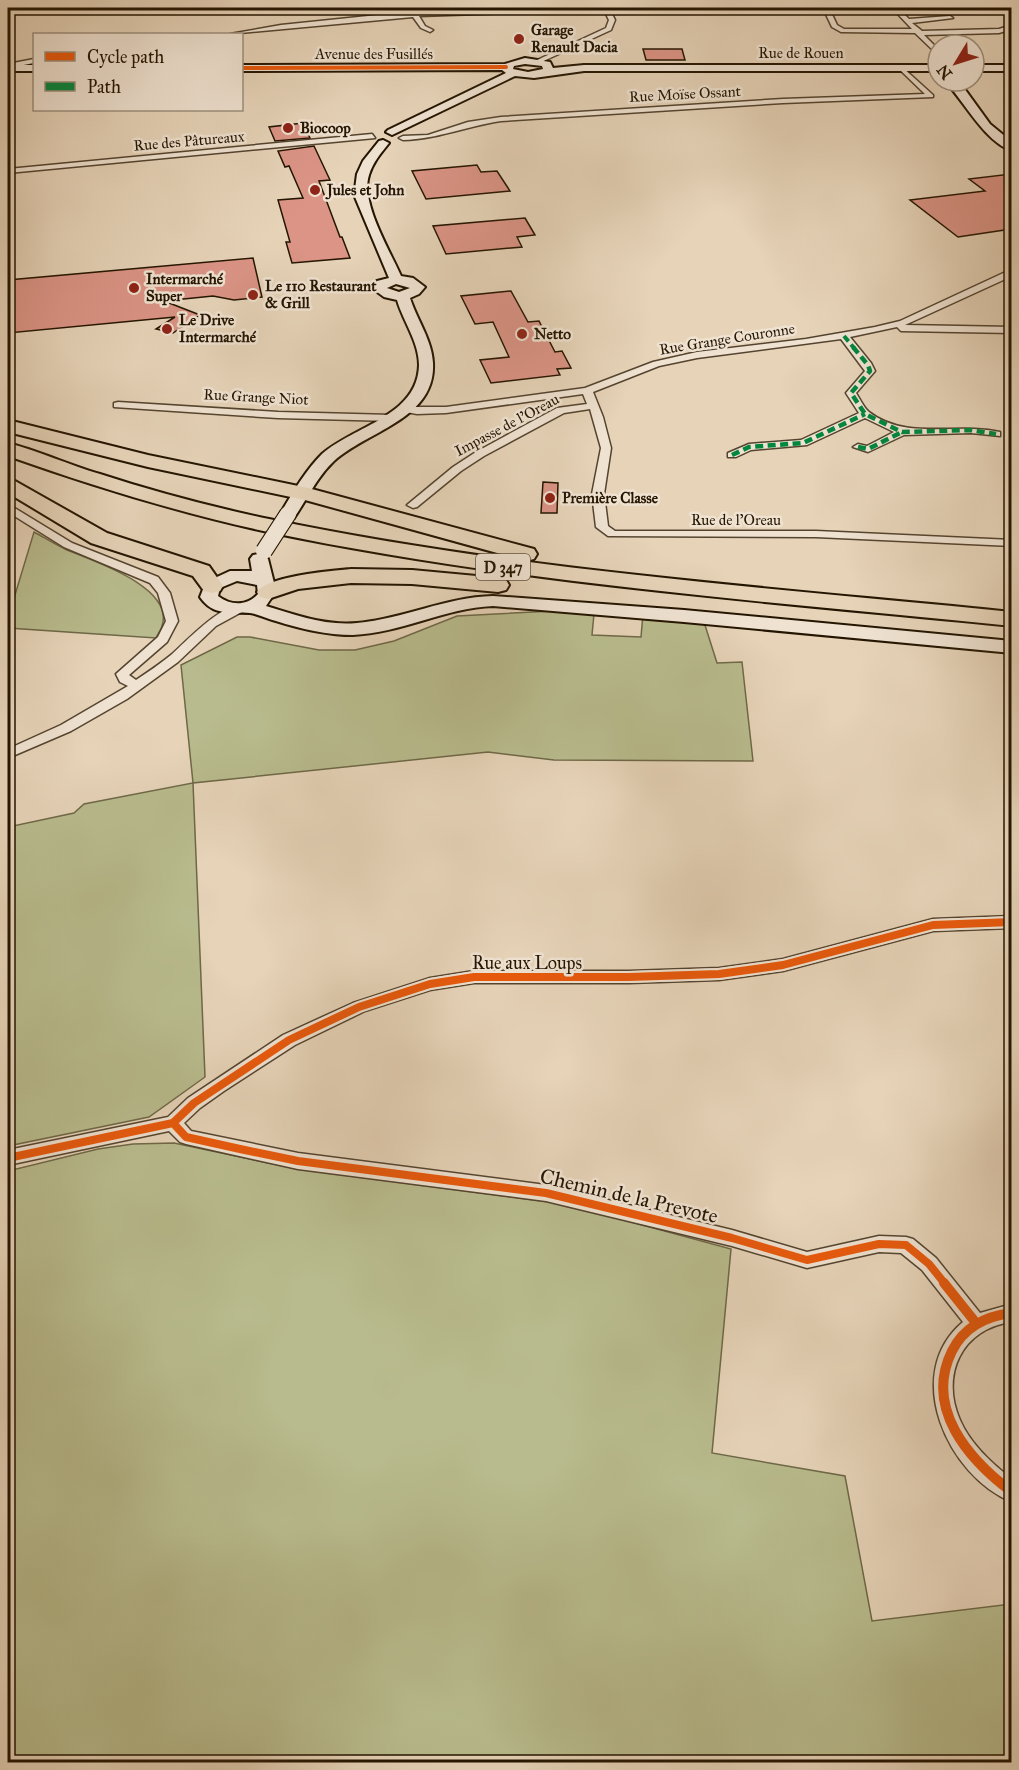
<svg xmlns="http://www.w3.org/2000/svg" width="1019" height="1770" font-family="'IM FELL Great Primer',serif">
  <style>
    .green { fill: #b8bb8d; stroke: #6e6847; stroke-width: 1.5 }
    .building { fill: #db9486; stroke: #241501; stroke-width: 1.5 }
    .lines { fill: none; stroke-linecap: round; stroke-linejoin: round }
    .street-casing { stroke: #54442f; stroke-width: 3 }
    .secondary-casing { stroke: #241501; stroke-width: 4 }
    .highway-casing { stroke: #241501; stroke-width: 4 }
    .street { fill: #efe2d1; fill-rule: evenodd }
    .secondary { fill: #efe2d1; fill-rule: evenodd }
    .highway { fill: #e6d3b8; fill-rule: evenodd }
    .secondary-bridge-casing { stroke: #241501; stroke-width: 18; stroke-linecap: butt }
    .secondary-bridge { stroke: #efe2d1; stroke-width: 16 }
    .quiet-far1 { stroke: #00873e; stroke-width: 4; stroke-dasharray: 7 4; stroke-linecap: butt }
    .quiet { stroke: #00873e; stroke-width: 4.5; stroke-dasharray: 8 4.5; stroke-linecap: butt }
    .cycleway-far2-casing { stroke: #efe2d1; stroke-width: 5 }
    .cycleway-far1-casing { stroke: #efe2d1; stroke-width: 12 }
    .cycleway-casing { stroke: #efe2d1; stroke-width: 14 }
    .cycleway-far2 { stroke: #e8590c; stroke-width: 4 }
    .cycleway-far1 { stroke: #e8590c; stroke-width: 8 }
    .cycleway { stroke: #e8590c; stroke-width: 10 }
    .poi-dot { fill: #8f2418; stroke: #efe2d1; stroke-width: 2 }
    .labels { text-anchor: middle; stroke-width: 5; stroke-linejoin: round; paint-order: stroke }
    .far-poi-label { font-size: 15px; font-weight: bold; fill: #241501; stroke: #efe2d1; text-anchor: start }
    .far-street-label { font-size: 15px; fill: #241501; stroke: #efe2d1 }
    .shield { fill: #efe2d1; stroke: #61523f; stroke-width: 1.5 }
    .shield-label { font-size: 16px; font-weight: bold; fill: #241501 }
    .street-label { font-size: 18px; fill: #241501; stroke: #efe2d1 }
    .near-street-label { font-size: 21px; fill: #241501; stroke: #efe2d1 }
  </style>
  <rect width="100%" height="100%" fill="#e6d3b8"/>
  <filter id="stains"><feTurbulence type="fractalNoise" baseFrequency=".00333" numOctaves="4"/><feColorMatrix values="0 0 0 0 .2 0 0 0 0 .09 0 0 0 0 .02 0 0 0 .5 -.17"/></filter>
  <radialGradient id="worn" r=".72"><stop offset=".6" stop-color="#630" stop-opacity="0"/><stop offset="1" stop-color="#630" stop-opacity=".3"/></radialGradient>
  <path class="green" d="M34 532C45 538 56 545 67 550 93 561 175 587 162 626 161 630 158 634 156 638L8 628V618Z
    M553 611 594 614 592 635 641 637 643 614 704 622 717 663 742 662 753 761 554 760 488 752 193 783 205 1077 149 1117 8 1146V827L74 813 84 804 193 783 181 665 237 637H250L319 650H355L394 641 457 616Z
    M174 1143 297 1169 565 1204 731 1249 712 1453 845 1476 872 1621 1011 1604V1762H8V1171L98 1149 133 1144Z"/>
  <path class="building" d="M643 49H682L685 60H646Z
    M303 123 310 138 275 141 269 127Z
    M314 146 330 180 319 181 340 237H342L350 258 292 263 286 242H290L278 200 303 198 289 166 285 167 278 151Z
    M477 165 481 172 497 171 510 191 426 199 412 171Z
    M1011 174V229L958 237 910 200 985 191 969 179Z
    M525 218 535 235 517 237 522 247 446 254 433 226Z
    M253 258 262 297 234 300 213 296 164 301 200 315 173 333 156 329 175 317 8 333V280Z
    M511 291 528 322 539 321 555 352 562 351 571 368 557 369 560 375 491 383 480 360 509 357 493 322 475 324 461 296Z
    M543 482 558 483 557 513H541Z"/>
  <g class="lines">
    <g class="street-casing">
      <path id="street" d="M561 8H624L610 10 615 20 611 30 537 64 535 61 606 28 609 20 604 10 419 16 425 26 433 30 430 32 421 28 413 17 230 34 281 25 378 15Z
        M823 8H829L837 25 844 29H912L892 8H898L909 19 950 16 953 18 912 23 922 31 999 29 1012 25V29L999 33 924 35 938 49V55L915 33 841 32 832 27Z
        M34 59V63L8 68V64Z
        M901 66 933 95V97L783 103 501 121C467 126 438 139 403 140L399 138 403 136 428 135 468 122 501 117 783 99 925 94 899 69Z
        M372 134 375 138 8 173V169Z
        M1012 269V276L905 325 1012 327V333L901 331 897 327 850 337 871 363 875 371 856 393C860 399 864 408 869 412 906 441 957 422 1000 432V436L971 433 904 435 868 452 853 447 858 444 867 446 894 432 865 418 807 445 751 450 736 457H728V453L749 444 801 440 859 413 846 393 865 371 841 339 697 358 659 366 593 392 603 417 611 448 604 494 608 526 615 531H816L1012 540V546L816 537 608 536 596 527 592 494 601 448 590 409 564 413 484 456 461 471 417 507 413 508 407 505 453 467 476 452 557 408 587 404 583 394 446 413 417 414 400 411V407H446L585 388 653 362 697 352 806 339 875 327 900 321Z
        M118 402 278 412 392 415 397 418 392 421 278 418 114 407V403Z
        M8 504 72 543 158 577 170 593 178 621 167 642 129 675 136 680C148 672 160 664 171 655 187 641 224 600 247 605L249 608 216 626 178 662 127 699 71 731 8 758V749L61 725 128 686 120 682 116 674 158 637 166 621 158 593 150 583 64 547 8 512Z
        M1012 916V928L933 931 783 971 719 980 629 983H474L430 990 365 1011 295 1045 224 1091 200 1108 184 1123 191 1131 298 1153 546 1185 732 1230 807 1252 879 1236 906 1237 913 1239 936 1258 980 1313 1012 1304V1322C962 1328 940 1375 960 1420 970 1443 991 1463 1012 1479V1502C948 1476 901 1374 963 1322L922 1270 901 1253 879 1252 807 1268 732 1246 546 1201 298 1169 186 1144 180 1142 169 1131 8 1165V1150L168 1117 188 1098 283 1035 353 1003 430 978 474 971H629L719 968 783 959 933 919Z"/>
    </g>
    <g class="secondary-casing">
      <path id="secondary" d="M525 58 550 62 553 68 584 65H938V71H584L534 78 515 76 392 135 386 132 388 130 506 73 502 70 242 71V65L505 64ZM525 64 542 66 543 69 528 72 513 69 514 66Z
        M8 65H34V71H8Z
        M974 65H1012V71H974Z
        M945 81H957L961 84 990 124 1012 142V151C984 141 964 101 945 81Z
        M383 140 389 143C381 153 373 162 369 175 360 202 390 251 401 276L413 278 425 287 419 294 410 298C417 320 432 340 433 363 436 419 367 431 334 461 317 477 307 499 294 518H282L280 514C292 494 305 471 322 454 354 426 418 416 419 365 419 342 403 321 397 300L384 297 373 289 377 281 389 278 355 197V189L357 174 363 161 379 141ZM396 284 410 288 399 292 387 288Z
        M259 554 265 555 268 559 276 591 266 606C296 615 325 626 357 623 403 619 446 597 493 596L684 610 1012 641V653L684 622 493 606C445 608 401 633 353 635 327 635 301 629 276 621 268 619 258 614 250 613 230 612 213 616 200 597L206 582 230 571H252L250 559 253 555ZM237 581 257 585 258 594C247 606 231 606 218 596L220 588Z"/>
    </g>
    <g class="highway-casing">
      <path id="highway" d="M8 420 148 455 308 488 534 549 537 554 534 559 526 561 305 500 148 467 8 432Z
        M8 443C39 451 69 465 100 474 155 492 212 507 269 519 513 570 763 587 1012 612V626C763 601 513 583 268 532 180 513 93 486 8 456Z
        M8 479 15 481 107 533 209 566 223 586 220 591 212 593 204 591 193 576 91 543 8 493Z
        M351 569 412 570 498 578 506 580 509 585 506 590 498 592 412 584 351 583 298 589 268 599 260 597 257 592C268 576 330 571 351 569Z"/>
    </g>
    <use href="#street" class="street"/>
    <use href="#secondary" class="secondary"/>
    <use href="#highway" class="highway"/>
    <g class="secondary-bridge-casing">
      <path id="secondary-bridge" d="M264 551 288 514"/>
    </g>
    <use href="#secondary-bridge" class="secondary-bridge"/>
    <path class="quiet-far1" d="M844 336 854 348"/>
    <path class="quiet" d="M853 347 868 365 870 371 851 393 865 414 902 432 971 430 996 434
      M858 447 868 449 902 432
      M732 455 749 447 803 443 865 414"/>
    <g class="cycleway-far2-casing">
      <path id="cycleway-far2" d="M242 68 506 67"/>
    </g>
    <g class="cycleway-far1-casing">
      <path id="cycleway-far1" d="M173 1123 186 1137 240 1149 298 1161 546 1193 732 1238 807 1260 879 1244 906 1245 929 1264 946 1285
        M8 1158 173 1123 194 1103 289 1040 359 1007 430 984 474 977H629L719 974 783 965 933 925 1012 922"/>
    </g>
    <g class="cycleway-casing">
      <path id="cycleway" d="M944 1283 976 1323
        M1012 1313C986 1316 964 1327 952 1351 924 1408 968 1459 1012 1492"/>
    </g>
    <use href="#cycleway-far2" class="cycleway-far2"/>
    <use href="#cycleway-far1" class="cycleway-far1"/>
    <use href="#cycleway" class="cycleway"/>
  </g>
  <g class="poi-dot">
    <circle cx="519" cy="39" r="6"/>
    <circle cx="288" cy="128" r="6"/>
    <circle cx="315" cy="190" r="6"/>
    <circle cx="134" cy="288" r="6"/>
    <circle cx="253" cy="295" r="6"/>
    <circle cx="167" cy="329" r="6"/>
    <circle cx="522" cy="334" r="6"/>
    <circle cx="550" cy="498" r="6"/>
  </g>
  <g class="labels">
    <g class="far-poi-label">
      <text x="531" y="35">Garage<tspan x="531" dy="17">Renault Dacia</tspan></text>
      <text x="300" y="133">Biocoop</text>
      <text x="327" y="195">Jules et John</text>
      <text x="146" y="284">Intermarché<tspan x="146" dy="17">Super</tspan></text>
      <text x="265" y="291">Le 110 Restaurant<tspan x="265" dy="17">&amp; Grill</tspan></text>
      <text x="179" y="325">Le Drive<tspan x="179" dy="17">Intermarché</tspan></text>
      <text x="534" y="339">Netto</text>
      <text x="562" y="503">Première Classe</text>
    </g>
    <g class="far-street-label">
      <text x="801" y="58">Rue de Rouen</text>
      <text x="374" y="59">Avenue des Fusillés</text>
      <text transform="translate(685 94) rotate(-3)" y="5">Rue Moïse Ossant</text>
      <text transform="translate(189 141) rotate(-5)" y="5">Rue des Pâtureaux</text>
      <text transform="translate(727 339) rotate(-9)" y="5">Rue Grange Couronne</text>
      <text transform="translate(256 397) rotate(3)" y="5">Rue Grange Niot</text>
      <text transform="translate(507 425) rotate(-28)" y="5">Impasse de l'Oreau</text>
      <text x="736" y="525">Rue de l'Oreau</text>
    </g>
    <rect class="shield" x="476" y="554" width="54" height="26" rx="4.5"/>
    <g class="shield-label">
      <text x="503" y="573">D 347</text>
    </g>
    <g class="street-label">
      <text x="527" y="969">Rue aux Loups</text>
    </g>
    <g class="near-street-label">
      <text transform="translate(629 1196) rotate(13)" y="7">Chemin de la Prevote</text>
    </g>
  </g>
  <rect width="1019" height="1770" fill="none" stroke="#e6d3b8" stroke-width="30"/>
  <rect x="9" y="9" width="1001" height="1752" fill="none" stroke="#241501" stroke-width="3"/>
  <rect x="15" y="15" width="989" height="1740" fill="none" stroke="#241501" stroke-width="1.5"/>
  <rect x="33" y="33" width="210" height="78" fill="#efe2d1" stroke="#9e907e" stroke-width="1.5"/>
  <rect x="45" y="52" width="30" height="9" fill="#e8590c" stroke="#9e907e" stroke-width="1.5"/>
  <text x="87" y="63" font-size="18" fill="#241501">Cycle path</text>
  <rect x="45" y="82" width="30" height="9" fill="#00873e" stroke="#9e907e" stroke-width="1.5"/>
  <text x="87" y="93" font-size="18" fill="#241501">Path</text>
  <g transform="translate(956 63) rotate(232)"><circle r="28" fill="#efe2d1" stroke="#9e907e" stroke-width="1.5"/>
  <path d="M0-4.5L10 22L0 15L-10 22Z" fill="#8f2418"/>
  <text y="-9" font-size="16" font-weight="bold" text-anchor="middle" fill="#241501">N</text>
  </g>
  <rect width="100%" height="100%" filter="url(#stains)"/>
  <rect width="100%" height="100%" fill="url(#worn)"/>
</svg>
